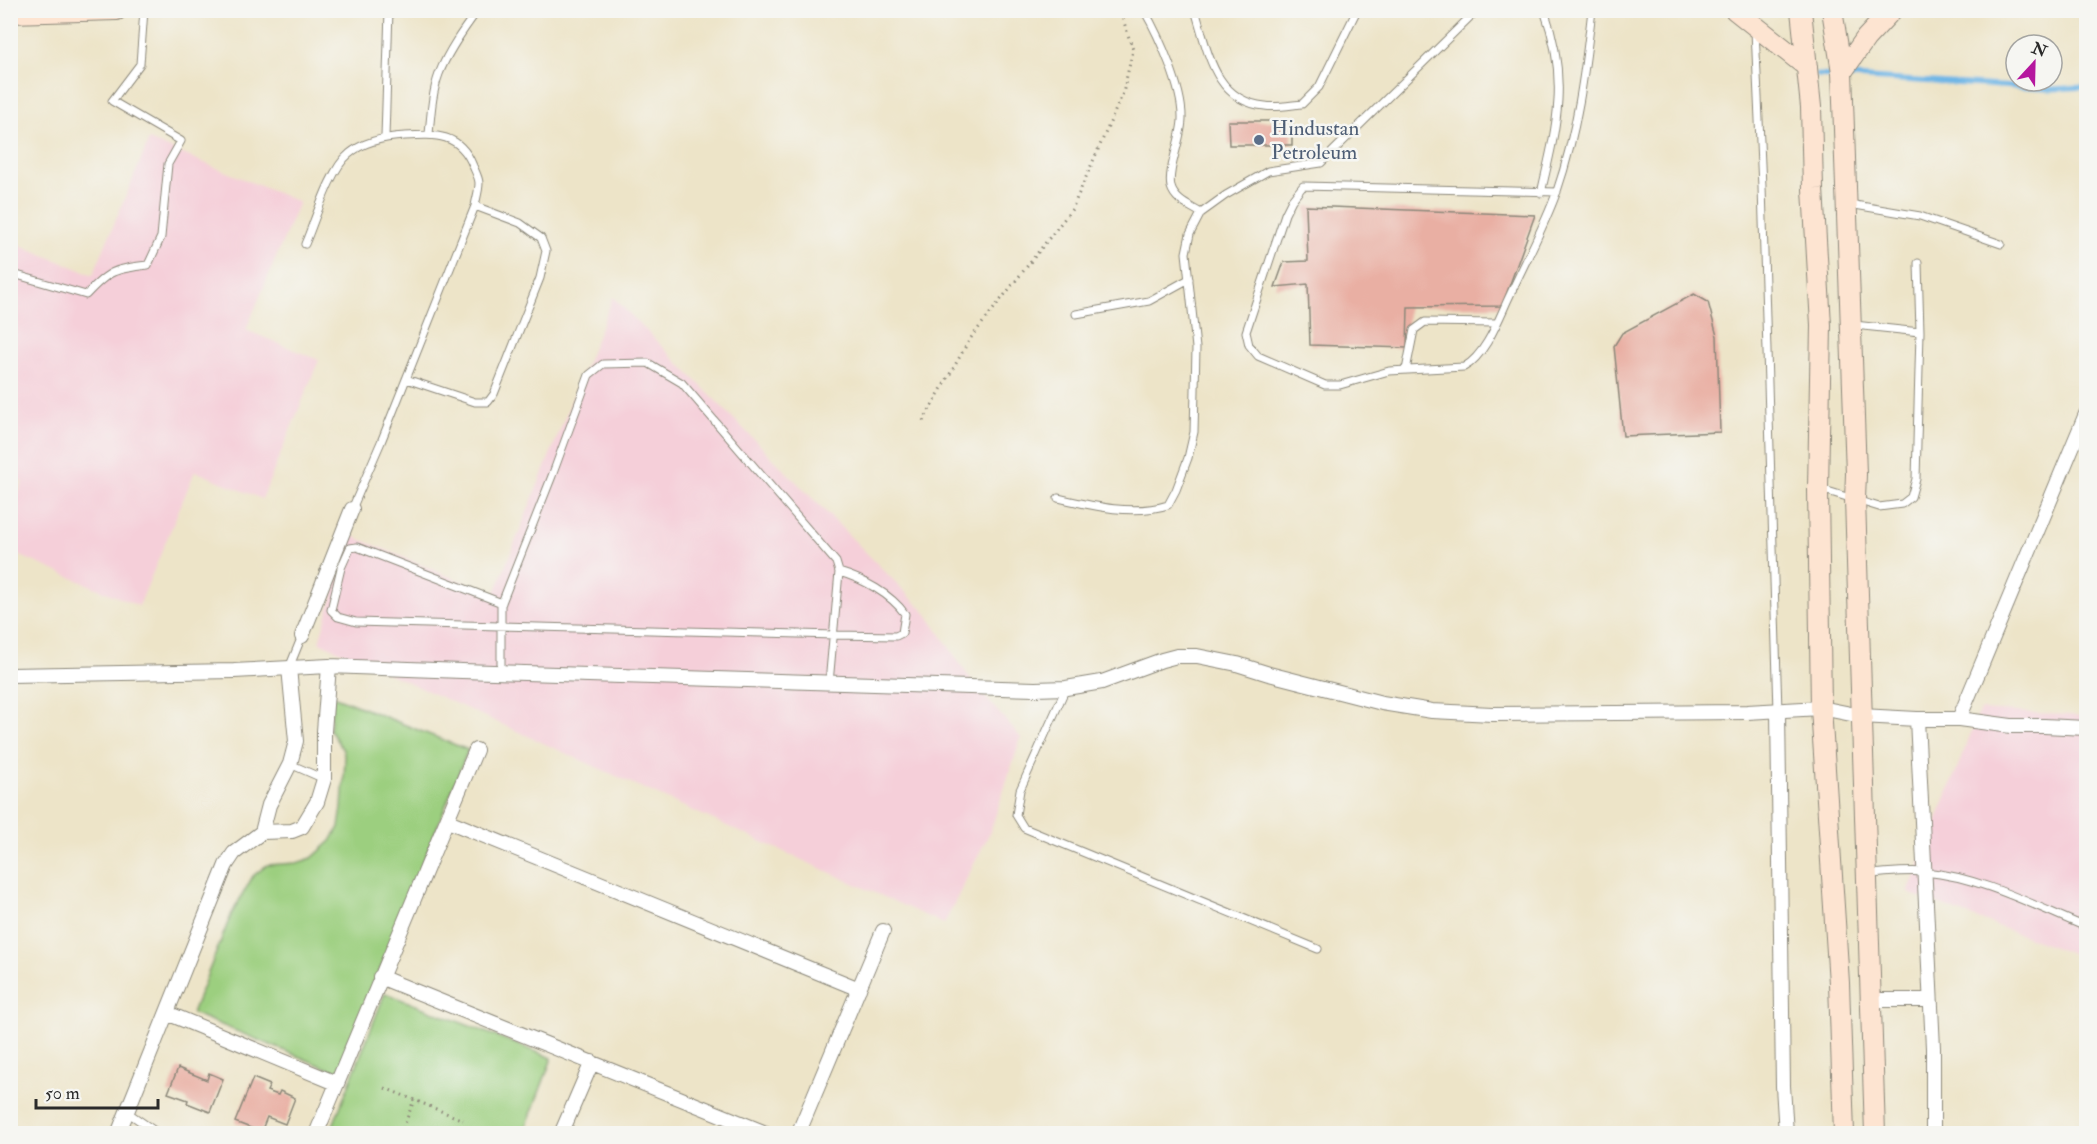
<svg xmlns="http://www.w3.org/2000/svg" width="2097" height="1144" font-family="'IM FELL Double Pica',serif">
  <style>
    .built { fill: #f5cfd9 }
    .green { fill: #9ccf7f; stroke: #647d55; stroke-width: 1.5 }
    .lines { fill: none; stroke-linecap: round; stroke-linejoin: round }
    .stream { stroke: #6eb6e6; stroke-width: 5 }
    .building { fill: #e9afa3 }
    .lane-casing { stroke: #8c887a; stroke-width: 9 }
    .street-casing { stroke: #8c887a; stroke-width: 16 }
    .secondary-casing { stroke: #8c887a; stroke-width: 22 }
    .path { stroke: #8c887a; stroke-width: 3; stroke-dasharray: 1.5 4.5; stroke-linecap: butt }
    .lane { stroke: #fff; stroke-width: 7 }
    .street { stroke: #fff; stroke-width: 14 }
    .secondary { stroke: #fde4d1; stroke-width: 20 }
    .service-dot { fill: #5c6f8a; stroke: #f6f6f2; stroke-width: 2 }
    .labels { text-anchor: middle; stroke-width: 5; stroke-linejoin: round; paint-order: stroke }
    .service-label { font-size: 21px; fill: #4e5e75; stroke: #f6f6f2; text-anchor: start }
  </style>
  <rect width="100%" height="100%" fill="#f6f6f2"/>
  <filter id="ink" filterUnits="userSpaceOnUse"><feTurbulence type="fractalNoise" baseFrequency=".0167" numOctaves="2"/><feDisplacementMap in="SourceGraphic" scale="12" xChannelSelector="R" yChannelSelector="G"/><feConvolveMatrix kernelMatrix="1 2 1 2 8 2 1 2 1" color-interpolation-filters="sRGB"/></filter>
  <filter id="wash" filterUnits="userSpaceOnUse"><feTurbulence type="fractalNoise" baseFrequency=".008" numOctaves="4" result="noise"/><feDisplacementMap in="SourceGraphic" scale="24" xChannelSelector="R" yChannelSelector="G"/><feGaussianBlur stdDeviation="1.35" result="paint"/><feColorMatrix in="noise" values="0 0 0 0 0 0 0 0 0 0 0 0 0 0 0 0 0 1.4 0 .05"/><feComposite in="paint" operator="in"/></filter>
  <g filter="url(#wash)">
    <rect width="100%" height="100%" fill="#ede4c8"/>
    <path class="built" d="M149 140 299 202 246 330 319 360 262 499 195 471 139 606 11 552V511L23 482 11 476 10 241 93 275Z
      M613 297 927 614 973 683 1021 738 990 832 944 924 319 642 350 535 494 595Z
      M1980 710 2086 716V959L1908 893Z"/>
    <path class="green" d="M333 696 468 750 339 1073 192 1013 231 915 253 876 267 865 297 863 312 858 331 841 339 827 342 808 345 761 343 750 330 730Z
      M385 993 552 1058 524 1133H330Z"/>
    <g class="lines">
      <path class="stream" d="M1818 75 1832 76
        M1852 77 2050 89 2086 87"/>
    </g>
    <g id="blocks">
      <path class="building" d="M1228 121H1292V145H1229Z
        M1306 206 1535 215 1502 306 1408 307 1407 348 1310 345 1308 284 1275 287 1284 262 1308 261Z
        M1694 294 1708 302 1717 336 1720 432 1623 436 1614 346 1622 333Z
        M178 1068 207 1080 209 1073 223 1079 210 1112 187 1103 188 1100 168 1093Z
        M253 1078 270 1085 267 1091 278 1095 280 1091 295 1098 285 1124 267 1117 261 1132 235 1122Z"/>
    </g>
  </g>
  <g filter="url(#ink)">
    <use href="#blocks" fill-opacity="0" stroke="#8c887a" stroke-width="1.5"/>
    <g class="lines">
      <g class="lane-casing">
        <path id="lane" d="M1144 10C1159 36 1183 89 1182 119 1182 138 1167 170 1171 187 1175 201 1190 206 1201 213
          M1195 10C1208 51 1214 101 1265 106 1276 108 1291 105 1302 104L1319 87 1357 10
          M1755 30 1762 187 1778 711
          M429 134C431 114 432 93 439 74 448 51 463 30 478 10
          M385 137 389 10
          M1557 192 1303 186 1292 200 1285 214 1246 332 1249 345 1258 356 1325 385H1340L1389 371 1464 367C1486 355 1499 318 1510 295 1525 262 1545 225 1557 191 1577 133 1585 71 1592 10
          M1541 193C1557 125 1569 79 1544 10
          M1849 204 1920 216 2001 244
          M305 244C315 221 330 169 349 154 364 141 386 137 405 136 436 134 460 133 473 166 475 171 479 178 479 183 479 191 476 199 475 206L381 442 352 509
          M10 273 86 295C109 270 115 269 148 265L161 237 168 164 181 141 112 101 140 64 144 10
          M1076 314 1149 301 1189 279
          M1854 325 1920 332
          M1406 370 1414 330 1425 322 1496 323
          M406 379 475 402H488L494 394 540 278 546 251 541 238 520 223 475 206
          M1821 489 1879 507 1902 504 1911 497 1916 479 1920 332 1918 263
          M1058 498C1092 506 1133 516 1168 505L1176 490 1188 458 1194 432 1196 348 1186 253 1190 234 1201 213 1226 195 1268 171 1321 163 1477 10
          M502 603 357 547 350 548 341 568 331 610 338 617 356 622 834 635 896 636 902 633 905 614C891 594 863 579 839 572
          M289 668 302 636
          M501 672V605L552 476 589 375 603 364 648 363 682 383 836 562 839 572 829 683
          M1066 688 1020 790 1016 815 1024 828 1318 949
          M290 764 324 779
          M1870 874C1888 873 1907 870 1925 872 1981 877 2035 906 2086 927
          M127 1112 159 1134"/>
      </g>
      <g class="street-casing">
        <path id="street" d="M302 636 352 509
          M10 675 234 671 329 666 462 671 1035 689 1066 688 1102 682 1162 660 1177 656H1197L1237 664 1269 674 1382 703 1432 711 1492 714 1747 712 1821 708 1861 716 1917 719H1959L2011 726H2044L2086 728
          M1778 711 1783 1086 1786 1134
          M1917 719 1933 1048V1134
          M1959 719 2086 414
          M448 821 859 989
          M262 832 269 805 290 764 296 741 289 668
          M380 977 768 1134
          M1871 1000H1930
          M167 1013 336 1083
          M118 1134 226 865 234 853 262 832 292 831 302 827 317 802 324 779V731L329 666
          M316 1134 476 750
          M561 1134 592 1062
          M798 1134 883 931"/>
      </g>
      <g class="secondary-casing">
        <path id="secondary" d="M1735 10 1807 67
          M1801 10 1811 107 1813 189 1821 325 1818 489 1821 708 1839 983 1844 1134
          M1832 10 1842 72 1856 474 1855 499 1875 1134
          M10 13 117 10
          M1842 72 1866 38 1892 10"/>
      </g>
      <path class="path" d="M923 421 970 339 1072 209 1123 93 1133 50 1120 10
        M385 1088 463 1120
        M401 1134 414 1100"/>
      <use href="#lane" class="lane"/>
      <use href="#street" class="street"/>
      <use href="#secondary" class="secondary"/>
    </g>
  </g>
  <circle class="service-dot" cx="1259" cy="140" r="6"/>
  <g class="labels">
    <g class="service-label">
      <text x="1271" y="135">Hindustan<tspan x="1271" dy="24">Petroleum</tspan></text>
    </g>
  </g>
  <rect width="2097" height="1144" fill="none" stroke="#f6f6f2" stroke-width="36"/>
  <g transform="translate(2034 63) rotate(22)"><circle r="28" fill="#f6f6f2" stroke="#a5a5a2" stroke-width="1.5"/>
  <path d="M0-4.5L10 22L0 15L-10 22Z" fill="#b5179e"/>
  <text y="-9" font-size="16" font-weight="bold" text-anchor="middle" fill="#2b2b2b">N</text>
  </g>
  <path d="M36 1099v9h122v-9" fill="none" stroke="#2b2b2b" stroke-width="3"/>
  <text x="45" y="1099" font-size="18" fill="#2b2b2b" stroke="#f6f6f2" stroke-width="4.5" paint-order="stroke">50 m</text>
</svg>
